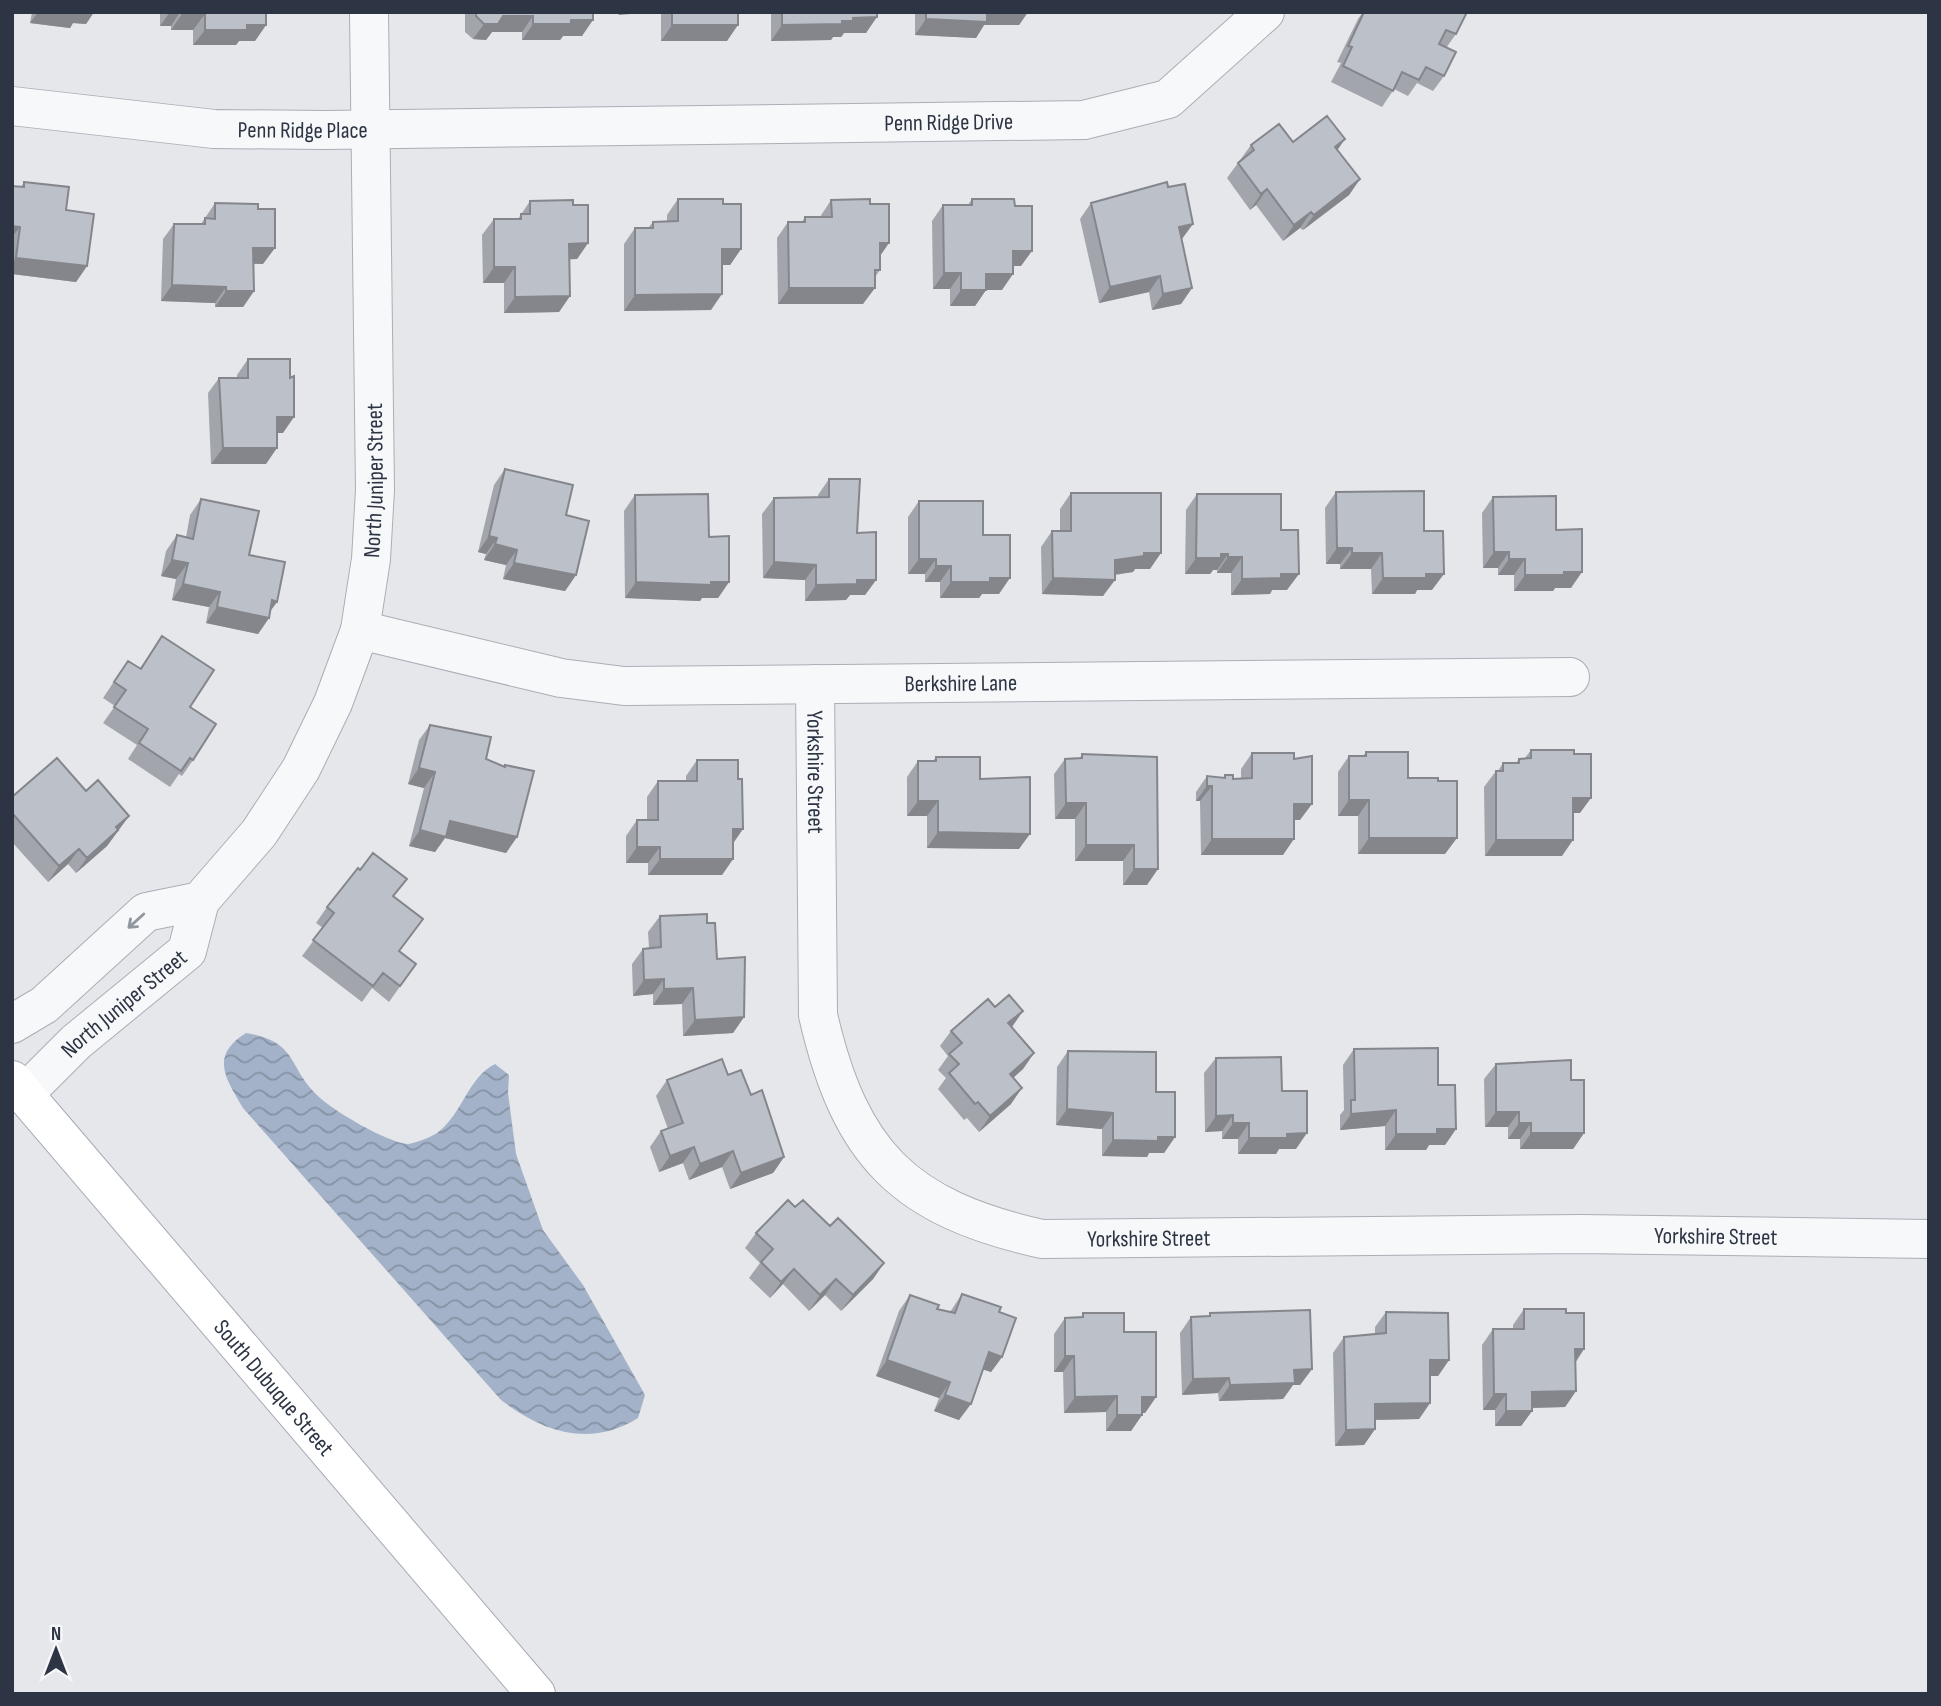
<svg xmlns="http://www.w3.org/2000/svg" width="1941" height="1706" font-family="'Sofia Sans Condensed',sans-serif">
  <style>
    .water { fill: url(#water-waves) }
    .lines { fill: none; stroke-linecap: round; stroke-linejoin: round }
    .minor-casing { stroke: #aaaeb5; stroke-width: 40 }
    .major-casing { stroke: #a5aab6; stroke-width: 40 }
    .minor { stroke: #f7f8fa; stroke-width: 38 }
    .major { stroke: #fff; stroke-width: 38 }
    .wall { fill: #a2a5ac }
    .shaded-wall { fill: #84868c }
    .building { fill: #bcc0c8; stroke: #84868c; stroke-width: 2 }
    .oneway { stroke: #92969e }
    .labels { text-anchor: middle; stroke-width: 5; stroke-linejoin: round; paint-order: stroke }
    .street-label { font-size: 23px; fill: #2d3443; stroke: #f4f6f9 }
  </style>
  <defs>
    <pattern id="water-waves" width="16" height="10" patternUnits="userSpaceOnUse" patternTransform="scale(1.75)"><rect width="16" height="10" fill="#a3b2c8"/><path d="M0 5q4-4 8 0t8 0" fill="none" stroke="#8592a4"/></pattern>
  </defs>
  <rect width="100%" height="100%" fill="#e5e7eb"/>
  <path class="water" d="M246 1033C299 1042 287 1067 318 1096 333 1111 387 1142 407 1144 414 1144 431 1137 437 1133 462 1115 468 1077 495 1064L509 1075 508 1093 516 1154 543 1230 583 1285 645 1395 638 1418C590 1448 543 1432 501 1400L243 1108C226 1079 209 1056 246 1033Z"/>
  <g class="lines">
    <g class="minor-casing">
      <g id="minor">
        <path id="s1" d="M12 106 214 129 325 130 1084 120 1168 99 1265 12"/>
        <path id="s2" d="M360 630 561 678 624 686 1570 677"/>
        <path id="s3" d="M815 684 818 1015C850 1154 903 1208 1042 1239L1581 1234 1929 1239"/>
        <path d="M12 1024 44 1005 146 912 200 901"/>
        <path id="s4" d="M24 1094 76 1042 187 951 200 901 259 833 301 769 333 703 360 630 371 559 375 490 369 12"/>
      </g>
    </g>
    <g class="major-casing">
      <g id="major">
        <path id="s5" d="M12 1080 536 1694"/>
      </g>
    </g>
    <use href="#minor" class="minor"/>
    <use href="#major" class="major"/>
  </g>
  <path class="wall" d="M32 12H94L86 24 73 23 70 28 30 23Z
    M160 12H266V25L255 41H239L236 45H193V30H171V26H160Z
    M465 12H593L582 36H563L560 40H522V32H492L486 40 473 39 465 32Z
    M661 12H738L727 41H661Z
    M771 12H877L866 33H844L841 37H833L831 40 771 41Z
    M915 12H1028L1019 25H984L976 38 915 35Z
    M1363 12H1467L1456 34 1446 48 1444 76 1433 91 1417 83 1408 96 1394 89 1382 107 1331 82 1341 63 1337 62 1358 19Z
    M1293 142 1338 150 1360 179 1349 195 1303 230 1300 228 1283 241 1256 205 1250 210 1227 178 1251 145Z
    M24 182 66 210 87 266 76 282 12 274V186L21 187Z
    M678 199 723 204 741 249 730 265H722L711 310 624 311V244L635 228H648L653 222 667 221V215Z
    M972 199 1021 266H1013L1002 290H986L975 306H950V289H933L932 221 943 205H968Z
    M831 200 870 204 880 256V270L875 277 863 304H778L777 238 788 222H802L805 217H820Z
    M530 201 573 205 588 243 577 259H569L570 296 559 312 504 313V283H483L482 235 494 219H518Z
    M215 203 258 209 263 264H254V291L243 307H215V303L161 301 163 239 174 224H201Z
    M1091 203 1182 240 1192 288 1181 304 1152 310 1149 292 1099 303 1080 219Z
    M248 359 283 433H277L266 464H211L208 393 219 378H237V375Z
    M505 469 566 515 576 575 565 591 503 579 506 565 484 560 486 554 478 552 494 485Z
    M829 479 857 533 876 580 865 595H850L846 600 805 601V580L763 578 762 514 774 498H818V495Z
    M1336 492 1424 531 1432 590H1417L1415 594H1372L1371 569H1340V564H1326L1325 508Z
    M1071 493 1150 569H1135L1133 572 1115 575 1103 596 1042 594 1041 547 1052 531H1060V509Z
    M1197 494 1281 530 1287 590H1272L1270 594 1231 595V573H1217V570H1213L1210 574H1185L1186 510Z
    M635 495 709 537 729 582 718 598H702L700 601 625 598 624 511Z
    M1493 497 1556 530 1571 588H1555L1553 591H1514V575H1498V568H1483L1482 513Z
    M201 499 249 555 277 602 270 611 269 618 258 634 206 623 209 607 172 600 176 579 161 576 166 551 177 535 186 537 190 515Z
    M919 501 983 535 999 594H982L979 598H940V582H925V574H908V517Z
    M162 636 190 707 193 760 182 776 179 774 170 787 128 759 137 745 103 723 115 706 103 698 117 677 140 668Z
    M430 725 486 759 504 767 505 765 517 837 506 853 445 838 435 852 409 846 424 788 408 784 419 740Z
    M1531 750 1580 813H1573L1562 856H1485L1484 787 1496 771H1498L1503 763H1516L1519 759 1525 758Z
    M1366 752 1408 778 1445 854H1358V816H1338V772L1349 756H1363Z
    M1252 753 1294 759 1300 820H1294L1283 855H1201L1200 801H1196V792L1207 776 1223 778 1225 775 1233 779H1241V769Z
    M1082 754 1157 757 1147 885H1123V861H1075V819H1055L1054 774 1065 759 1080 758Z
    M936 757 980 779 1019 849 927 848V816H907V777L918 761H933Z
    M697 760 733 843V859L722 875H648V863H626V836L637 820H647V797L658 781H686V776Z
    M86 791 129 816 107 846 76 873 68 864 48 882 12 842V797Z
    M394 897 412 935 399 951 416 964 389 1002 372 988 362 1002 302 956 323 928 316 923 327 907Z
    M660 916 707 923 717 959 744 1017 733 1033 683 1036 682 1004 653 1005V994L633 996 632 964 643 949 649 948 648 932Z
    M1011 1027 1034 1053 1023 1069 1013 1078 1011 1104 979 1132 967 1118 964 1120 938 1089 946 1078 938 1070 948 1056 940 1046 951 1031Z
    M1354 1049 1438 1085 1456 1129 1445 1145H1429L1426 1150H1385V1126L1340 1130V1115L1344 1110 1343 1065Z
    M1068 1051 1156 1092 1175 1137 1164 1153H1149L1147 1157 1102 1156V1129L1056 1125 1057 1067Z
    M1216 1058 1282 1091 1296 1149H1279L1276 1154H1238V1139H1222V1131L1205 1132 1204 1073Z
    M1496 1064 1571 1080 1584 1133 1573 1149H1520V1139H1508V1127H1485L1484 1079Z
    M728 1075 751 1095 784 1157 773 1173 730 1189 722 1167 689 1180 683 1163 659 1172 650 1147 661 1131 668 1129 656 1096 667 1080Z
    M795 1207 830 1226 884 1263 873 1279 841 1311 825 1295 809 1311 783 1284 770 1298 749 1278 760 1263 745 1248 756 1233Z
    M962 1294 999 1312 1002 1357 991 1372 983 1369 959 1420 934 1411 939 1398 876 1376 899 1311 910 1295 937 1309 950 1312Z
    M1524 1309 1566 1313 1584 1349 1576 1362V1391L1565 1407 1532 1408V1411L1521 1426H1495V1410H1483L1482 1345 1493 1329H1513V1325Z
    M1386 1312 1449 1360 1438 1376H1430V1403L1419 1419 1375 1420V1429L1364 1445 1335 1446 1333 1353 1344 1337 1375 1334V1327Z
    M1083 1313 1124 1332 1156 1397 1145 1413H1142V1415L1131 1431H1106V1412L1064 1413 1063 1372H1054V1334L1065 1318 1081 1317Z
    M1210 1313 1312 1369 1300 1385H1293L1283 1399 1219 1401 1218 1393 1182 1395 1180 1333 1191 1317H1208Z"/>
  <path class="shaded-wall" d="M38 12H94L86 24 73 23 70 28 30 23Z
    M170 12H180L171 26H160Z
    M621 12H656L618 15Z
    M985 12H1028L1019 25H984L976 38 915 35 926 19Z
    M182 14H205L193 30H171Z
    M503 16H533L522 32H492L486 40 473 39 484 24Z
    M877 17 866 33H844L841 37H833L831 40 771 41 782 25 842 21 853 18Z
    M571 20H593L582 36H563L560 40H522L533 24Z
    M247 25H266L255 41H239L236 45H193L205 30Z
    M672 25H738L727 41H661Z
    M1345 139 1334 155 1335 147Z
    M1360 179 1349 195 1303 230 1314 215Z
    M1267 189 1256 205 1250 210 1261 194Z
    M1311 212 1300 228 1283 241 1294 225Z
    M1193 224 1182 239 1179 227Z
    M12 226 20 227 12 237Z
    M588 243 577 259 558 260 569 244Z
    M880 243H889L878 259Z
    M253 248H275L263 264 242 263Z
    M722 249H741L730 265H711Z
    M1013 251H1032L1021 266H1002Z
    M16 258 87 266 76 282 12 274V263Z
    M494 267H515L504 283H483Z
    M944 273H961L950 289H933Z
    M986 274H1013L1002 290H975Z
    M1160 276 1149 292 1099 303 1110 287Z
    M172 285 226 287 215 303 161 301Z
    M789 288H875L863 304H778Z
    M1192 288 1181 304 1152 310 1163 294Z
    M961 290H986L975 306H950Z
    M226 291H254L243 307H215Z
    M722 294 711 310 624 311 635 295Z
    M570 296 559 312 504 313 515 297Z
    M277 417H294L283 433H266Z
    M223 448H277L266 464H211Z
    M489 536 497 538 486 554 478 552Z
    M495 544 517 550 506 565 484 560Z
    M1337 548H1352L1340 564H1326Z
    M1494 552H1509L1498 568H1483Z
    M1144 553H1161L1150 569H1135L1133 572 1103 576 1115 560Z
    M1352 553H1382L1371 569H1340Z
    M1221 554H1228L1217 570H1213L1210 574H1185L1196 558Z
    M1228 557H1242L1231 573H1217Z
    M919 559H936L925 574H908Z
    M1509 559H1525L1514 575H1498Z
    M172 560 188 563 176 579 161 576Z
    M774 562 816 565 805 580 763 578Z
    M514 563 576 575 565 591 503 579Z
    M936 566H951L940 582H925Z
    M1564 572H1582L1571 588H1555L1553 591H1514L1525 575Z
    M1281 574H1299L1287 590H1272L1270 594 1231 595 1242 579Z
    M1426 574H1444L1432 590H1417L1415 594H1372L1383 578Z
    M990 578H1010L999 594H982L979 598H940L951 582Z
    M1053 578 1115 580 1103 596 1042 594Z
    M857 580H876L865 595H850L846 600 805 601 816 585Z
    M636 582H729L718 598H702L700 601 625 598Z
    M183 584 220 592 209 607 172 600Z
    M272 600 277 602 266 617 269 618 258 634 206 623 217 607Z
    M419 768 435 772 424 788 408 784Z
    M1207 786H1212L1200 801H1196Z
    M1573 798H1591L1580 813H1562Z
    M1349 800H1369L1358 816H1338Z
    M918 801H938L927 816H907Z
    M1066 803H1086L1075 819H1055Z
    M1294 804H1312L1300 820H1283Z
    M129 816 107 846 76 873 87 858 116 827Z
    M450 821 517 837 506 853 445 838 435 852 409 846 420 830Z
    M733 829H743L732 845Z
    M938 832 1030 834 1019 849 927 848Z
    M1369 838H1457L1445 854H1358Z
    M1212 839H1294L1283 855H1201Z
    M1496 840H1573L1562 856H1485Z
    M1086 845H1134L1123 861H1075Z
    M637 847H660L648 863H626Z
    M79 849 68 864 48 882 59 866Z
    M660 859H733L722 875H648Z
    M1134 869H1158L1147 885H1123Z
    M664 979 653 994 633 996 644 980Z
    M693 988 682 1004 653 1005 664 989Z
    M1023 1011 1012 1027 1008 1023Z
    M744 1017 733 1033 683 1036 695 1020Z
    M1034 1053 1023 1069 999 1090 1010 1074Z
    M1022 1088 1011 1104 979 1132 990 1116Z
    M1067 1109 1113 1113 1102 1129 1056 1125Z
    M1396 1110 1385 1126 1340 1130 1351 1114Z
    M1496 1112H1519L1508 1127H1485Z
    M1233 1115 1222 1131 1205 1132 1216 1116Z
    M1233 1123H1249L1238 1139H1222Z
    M1519 1123H1531L1520 1139H1508Z
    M1437 1129H1456L1445 1145H1429L1426 1150H1385L1396 1134Z
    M1307 1133 1296 1149H1279L1276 1154H1238L1249 1138 1287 1134Z
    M1531 1133H1584L1573 1149H1520Z
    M1158 1137H1175L1164 1153H1149L1147 1157 1102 1156 1113 1140Z
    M694 1147 683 1163 659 1172 670 1156Z
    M733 1151 722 1167 689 1180 700 1164Z
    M784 1157 773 1173 730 1189 741 1173Z
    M884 1263 873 1279 841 1311 853 1295Z
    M794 1269 783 1284 770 1298 781 1282Z
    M836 1279 825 1295 809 1311 820 1295Z
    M1575 1349H1584L1573 1365Z
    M989 1352 1002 1357 991 1372 978 1368Z
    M1065 1356H1074L1063 1372H1054Z
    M887 1360 950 1382 939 1398 876 1376Z
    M1430 1360H1449L1438 1376H1419Z
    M1312 1369 1300 1385H1293L1283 1399 1219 1401 1230 1385 1294 1370Z
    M1229 1378 1218 1393 1182 1395 1193 1379Z
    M1576 1391 1565 1407 1521 1408 1532 1392Z
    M1494 1394H1506L1495 1410H1483Z
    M945 1395 971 1404 959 1420 934 1411Z
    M1117 1396 1106 1412 1064 1413 1075 1397Z
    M1142 1397H1156L1145 1413H1131Z
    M1430 1403 1419 1419 1364 1420 1375 1404Z
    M1506 1411H1532L1521 1426H1495Z
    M1117 1415H1142L1131 1431H1106Z
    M1375 1429 1364 1445 1335 1446 1346 1430Z"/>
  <path class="building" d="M182 12H266V25H247V30H205V14H182Z
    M476 12H593V20H571V24H533V16H503L498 24H484L476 16Z
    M672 12H738V25H672Z
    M782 12H877V17L853 18V21H842V24L782 25Z
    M926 12H987V22L926 19Z
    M1364 12H1467L1456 34 1446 30 1439 44 1456 52 1444 76 1426 67 1419 80 1402 72 1393 91 1343 66 1352 47 1348 46Z
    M1327 116 1345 139 1335 147 1360 179 1314 215 1311 212 1294 225 1267 189 1261 194 1238 163 1254 150 1251 145 1279 124 1293 142Z
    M24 182 69 187 66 210 94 214 87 266 16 258 20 227 12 226V186L24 187Z
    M1167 182 1168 187 1185 184 1193 224 1179 227 1192 288 1163 294 1160 276 1110 287 1091 203Z
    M678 199H723V204H741V249H722V294L635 295V228H653V222L678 221Z
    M870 199V204H889V243H880V270H875V288H789L788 222H805V217H832L831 200Z
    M972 199H1014L1015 206H1032V251H1013V274H986V290H961V273H944L943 205H972Z
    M573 200V205H588V243L569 244 570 296 515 297V267H494V219H521V214H530V201Z
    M215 203 258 204V209H275V248H253L254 291H226V287L172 285 174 224H205V218L215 219Z
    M248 359H290V378L294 376V417H277V448H223L219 378H248Z
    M505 469 573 485 566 515 589 521 576 575 514 563 517 550 495 544 497 538 489 536Z
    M829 479H860L857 533 876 532V580H857V584L816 585V565L774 562V498L829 497Z
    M1424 491V531H1443L1444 574H1426V578H1383L1382 553H1352V548H1337L1336 492Z
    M1071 493H1161V553H1144V556L1115 560V580L1053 578 1052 531H1071Z
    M708 494 709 537 729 536V582H711V585L636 582 635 495Z
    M1197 494H1281V530H1298L1299 574H1281V578L1242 579V557H1228V554H1221V558H1196Z
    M1556 496V530L1582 529V572H1564V575H1525V559H1509V552H1494L1493 497Z
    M201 499 259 511 249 555 285 562 277 602 272 600 269 618 217 607 220 592 183 584 188 563 172 560 177 535 193 539Z
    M919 501H983V535H1010V578H990V582H951V566H936V559H919Z
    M162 636 214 670 190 707 216 724 193 760 190 758 181 771 139 743 148 729 114 707 126 690 114 682 128 661 141 669Z
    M430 725 491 737 486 759 505 767V765L534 771 517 837 450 821 446 837 420 830 435 772 419 768Z
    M1531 750H1574V754H1591V798H1573V840H1496V771H1503V763H1519V759L1531 758Z
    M1366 752H1408V778H1438V781H1457V838H1369V800H1349V756H1366Z
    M1252 753H1294V759L1312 756V804H1294V839H1212V786H1207V776L1225 778V775H1233V779L1252 778Z
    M1082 754 1157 757 1158 869H1134V845H1086V803H1066L1065 759 1082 758Z
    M936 757H980V779L1030 777V834L938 832V801H918V761H936Z
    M57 758 86 791 98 780 129 816 116 827 118 830 87 858 79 849 59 866 12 813V797Z
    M697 760H738V779H742L743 829H733V859H660V847H637V820H658V781H697Z
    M373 853 407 879 393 896 423 919 399 951 416 964 400 986 383 973 373 986 313 940 334 913 327 907 358 868 360 870Z
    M707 914V923H715L717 959 745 957 744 1017 695 1020 693 988 664 989V979L644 980 643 949 661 947 660 916Z
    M1009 995 1023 1011 1008 1023 1034 1053 1010 1074 1022 1088 990 1116 978 1102 975 1104 949 1073 959 1064 949 1054 962 1043 951 1031 988 999 995 1007Z
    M1438 1048V1085H1455L1456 1129H1437V1134H1396V1110L1351 1114V1100H1355L1354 1049Z
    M1068 1051 1156 1052V1092H1175V1137H1158V1141L1113 1140V1113L1067 1109Z
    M1281 1057 1282 1091H1307V1133L1287 1134V1138H1249V1123H1233V1115L1216 1116V1058Z
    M722 1059 728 1075 741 1070 751 1095 762 1090 784 1157 741 1173 733 1151 700 1164 694 1147 670 1156 661 1131 683 1123 667 1080Z
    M1571 1060V1080H1584V1133H1531V1123H1519V1112H1496V1064Z
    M788 1200 795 1207 803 1200 830 1226 838 1218 884 1263 853 1295 836 1279 820 1295 794 1269 781 1282 761 1262 773 1249 756 1233Z
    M962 1294 1001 1307 999 1312 1016 1318 1002 1357 989 1352 971 1404 945 1395 950 1382 887 1360 910 1295 939 1305 937 1309 955 1313Z
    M1524 1309H1566V1313H1584V1349H1575L1576 1391 1532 1392V1411H1506V1394H1494L1493 1329H1524Z
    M1310 1310 1312 1369 1294 1370 1295 1383 1230 1385 1229 1378 1193 1379 1191 1317 1210 1316V1313Z
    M1386 1312 1448 1313 1449 1360H1430V1403L1375 1404V1429L1346 1430 1344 1337 1386 1333Z
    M1083 1313H1124V1332H1156V1397H1142V1415H1117V1396L1075 1397 1074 1356H1065V1318L1083 1317Z"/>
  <defs><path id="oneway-shaft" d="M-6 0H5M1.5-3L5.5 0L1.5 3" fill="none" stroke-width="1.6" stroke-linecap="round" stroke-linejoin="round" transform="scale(1.75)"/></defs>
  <use class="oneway" href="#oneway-shaft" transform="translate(136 921) rotate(138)"/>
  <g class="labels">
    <g class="street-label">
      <text dy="8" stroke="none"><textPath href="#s1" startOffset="938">Penn Ridge Drive</textPath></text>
      <text dy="8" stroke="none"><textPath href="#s1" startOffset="292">Penn Ridge Place</textPath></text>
      <text dy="8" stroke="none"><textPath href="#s4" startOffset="737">North Juniper Street</textPath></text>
      <text dy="8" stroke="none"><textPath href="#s2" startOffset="607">Berkshire Lane</textPath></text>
      <text dy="8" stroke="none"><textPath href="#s3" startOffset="88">Yorkshire Street</textPath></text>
      <text dy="8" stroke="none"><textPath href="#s4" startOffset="135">North Juniper Street</textPath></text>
      <text dy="8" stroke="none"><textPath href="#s3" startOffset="1346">Yorkshire Street</textPath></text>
      <text dy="8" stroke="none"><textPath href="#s3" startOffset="779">Yorkshire Street</textPath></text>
      <text dy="8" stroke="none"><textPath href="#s5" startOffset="404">South Dubuque Street</textPath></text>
    </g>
  </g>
  <rect width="1941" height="1706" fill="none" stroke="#2d3443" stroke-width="28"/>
  <g transform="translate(56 1650)" stroke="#f4f6f9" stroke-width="5" paint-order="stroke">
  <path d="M0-5L12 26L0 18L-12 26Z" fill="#2d3443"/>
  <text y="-10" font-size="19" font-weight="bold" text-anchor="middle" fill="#2d3443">N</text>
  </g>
</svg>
